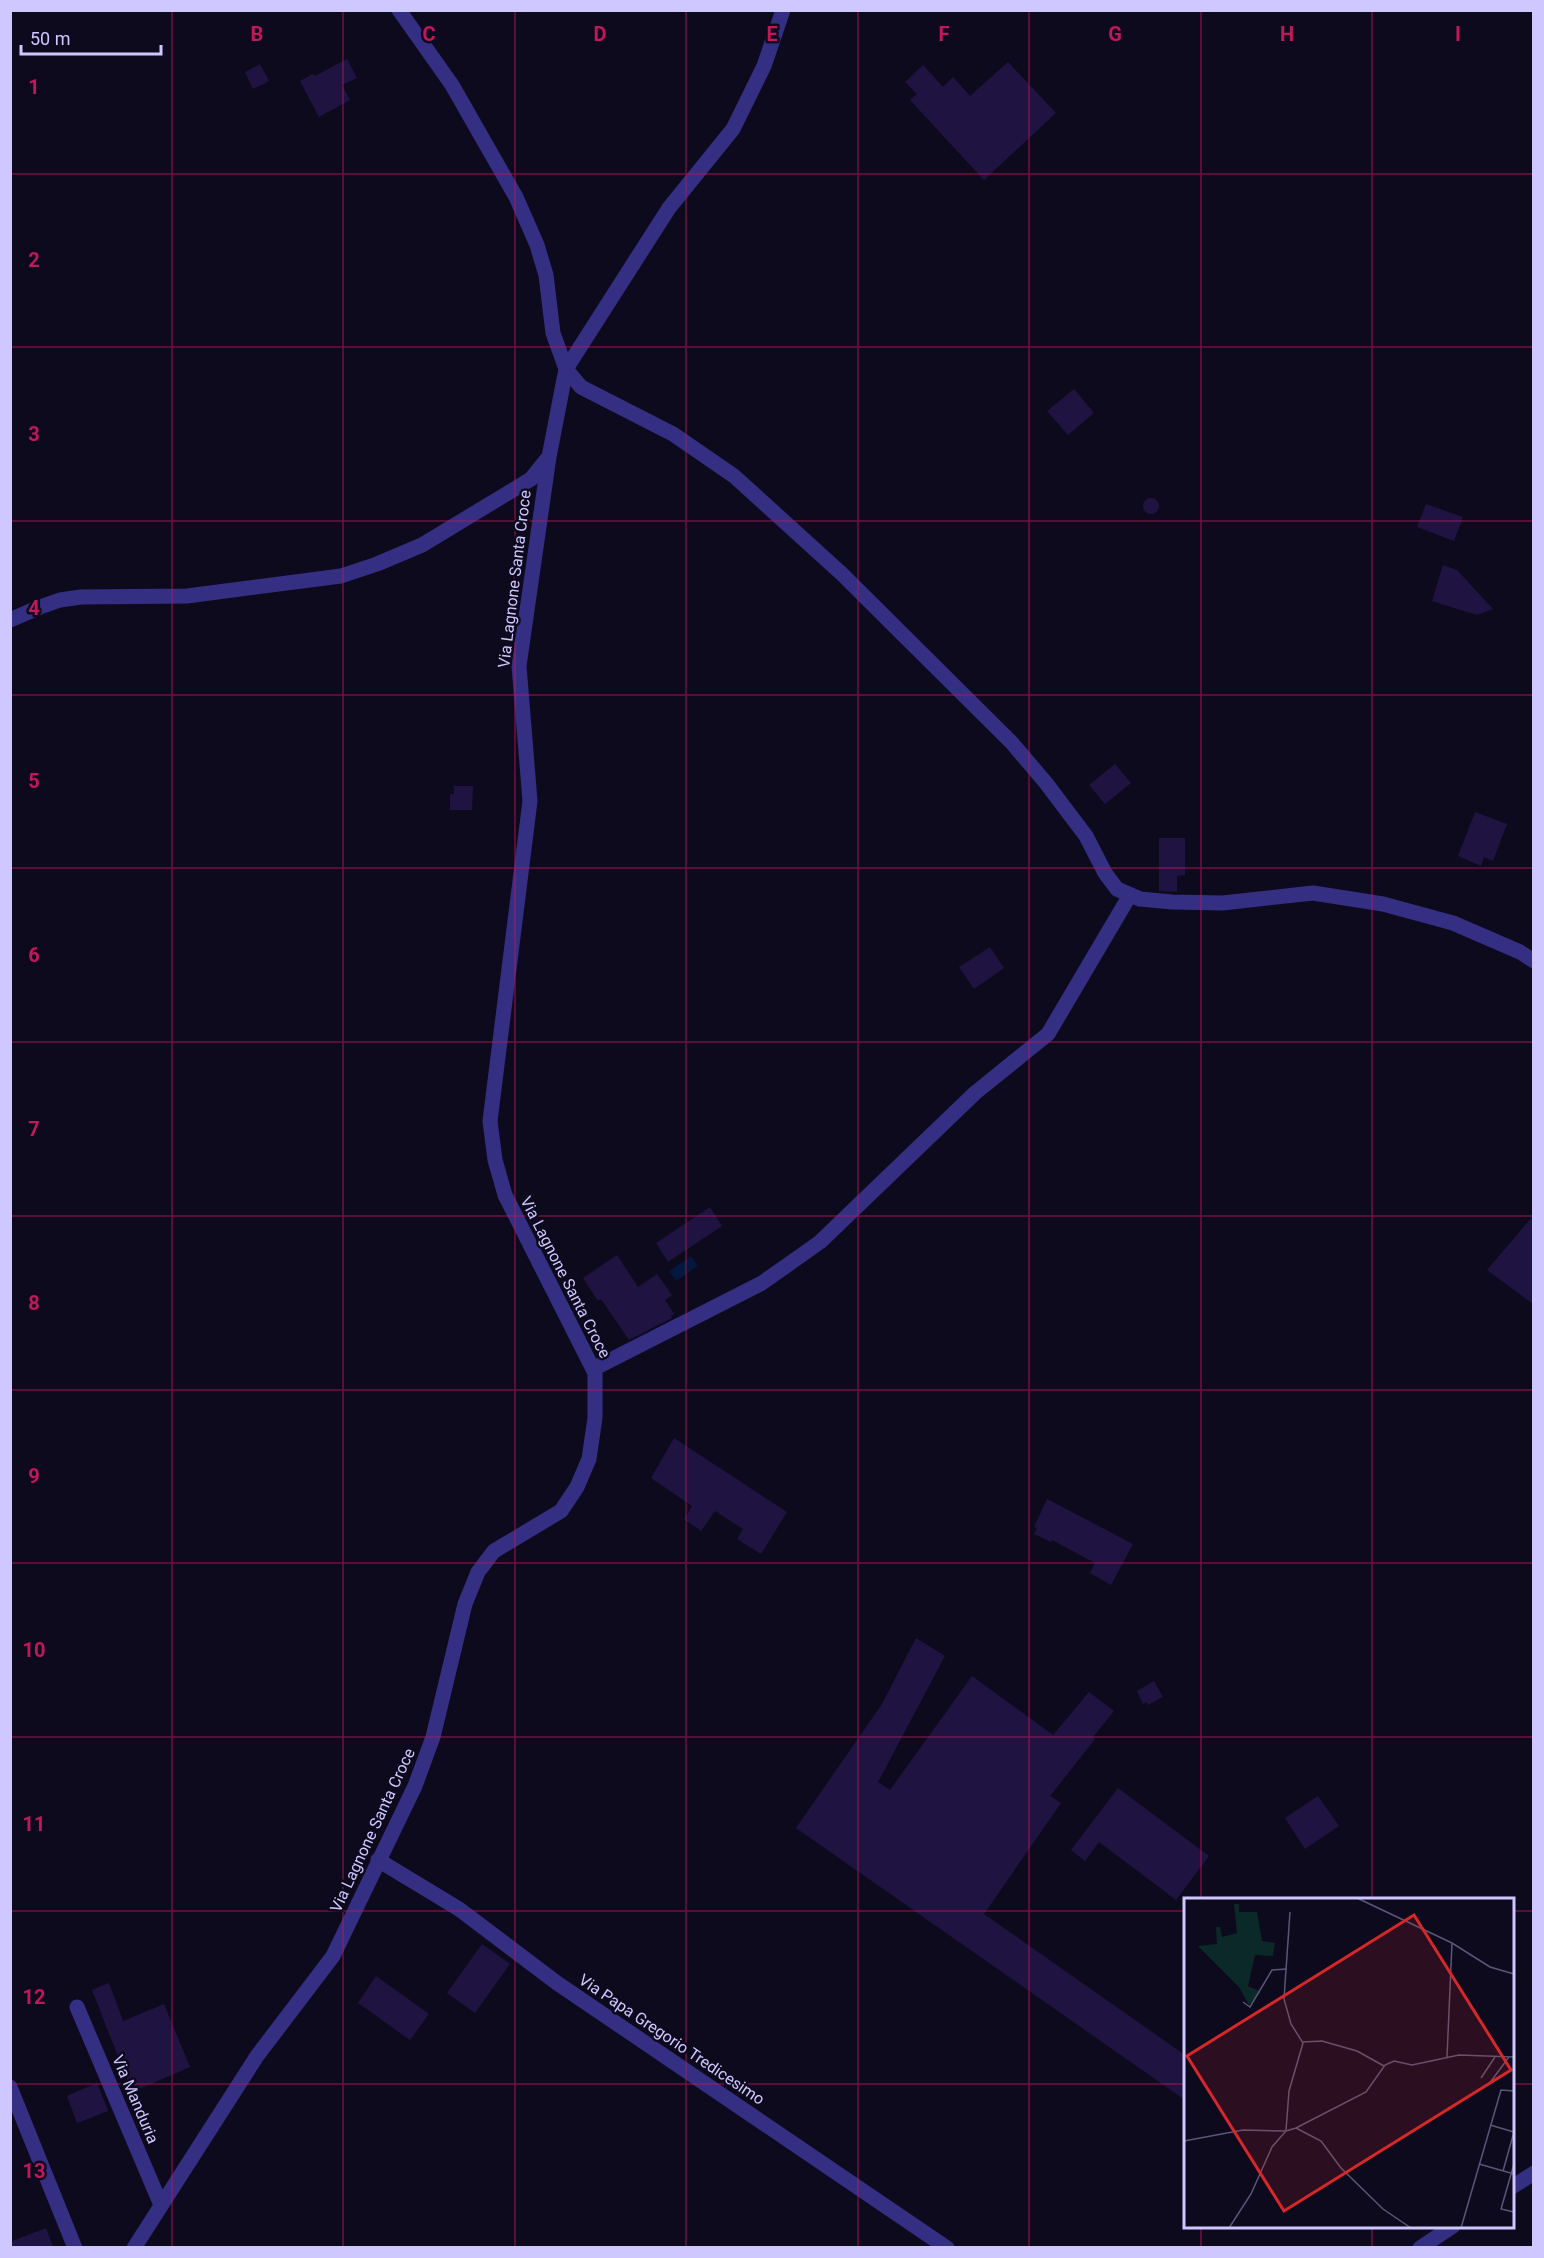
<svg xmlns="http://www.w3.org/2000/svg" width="1544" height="2258" font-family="Roboto,sans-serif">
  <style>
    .water { fill: #04173d }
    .building { fill: #1f1441 }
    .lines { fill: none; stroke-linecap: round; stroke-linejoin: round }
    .minor { stroke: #352f83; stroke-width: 15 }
    .grid { fill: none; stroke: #c2185b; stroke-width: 1.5; stroke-opacity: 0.55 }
    .labels { text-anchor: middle; stroke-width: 5; stroke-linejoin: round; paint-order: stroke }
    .street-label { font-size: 16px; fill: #cfc7ff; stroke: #0e0a1e }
    .inset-road { fill: none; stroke: #5b5678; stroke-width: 1.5 }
    .view { fill: #d62828; fill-opacity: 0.15; stroke: #d62828; stroke-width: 3 }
    .inset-edge { fill: none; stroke: #cfc7ff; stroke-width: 3 }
    .grid-label { font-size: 20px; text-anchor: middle; font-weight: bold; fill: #c2185b; stroke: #0e0a1e; stroke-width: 5; stroke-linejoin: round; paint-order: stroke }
  </style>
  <rect width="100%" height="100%" fill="#0e0a1e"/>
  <path class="water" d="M691 1256 698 1266 676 1281 669 1271Z"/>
  <path class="building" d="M347 59 357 78 342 85 350 100 319 117 300 81 313 74 315 76Z
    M1008 62 1056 113 984 180 910 100 917 94 905 82 923 65 943 87 953 77 970 96Z
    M260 64 269 81 253 89 245 72Z
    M1074 389 1094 413 1068 435 1047 411Z
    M1143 506a8 8 0 1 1 16 0a8 8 0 1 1-16 0Z
    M1426 504 1463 517 1454 541 1417 527Z
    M1443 565 1457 570 1493 609 1477 615 1432 601Z
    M1115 764 1131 783 1105 804 1089 785Z
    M454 786H473L472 810H450V794H454Z
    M1475 812 1507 824 1493 861 1484 857 1481 866 1458 856Z
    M1159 838H1185V875L1177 876V892L1159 891Z
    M990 947 1004 968 974 989 959 967Z
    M710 1207 722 1226 668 1262 656 1243Z
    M1533 1216V1304L1487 1270Z
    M617 1255 638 1287 657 1274 672 1295 665 1300 674 1314 671 1316 672 1318 629 1340 601 1299 598 1301 583 1278Z
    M674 1438 787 1512 761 1554 737 1539 743 1529 715 1511 701 1531 684 1519 692 1506 651 1478Z
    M1047 1499 1133 1544 1111 1585 1090 1573 1095 1563 1052 1540 1051 1542 1034 1534 1037 1528 1034 1527Z
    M916 1638 945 1656 878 1782 890 1790 972 1676 1053 1735 1089 1692 1114 1711 1093 1737 1095 1739 1050 1796 1061 1803 984 1914 1185 2055V2100L796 1828 882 1704Z
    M1154 1681 1163 1697 1148 1705 1147 1702 1143 1704 1137 1691Z
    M1118 1788 1209 1856 1176 1900 1099 1842 1085 1861 1071 1850Z
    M1318 1796 1339 1826 1305 1849 1285 1818Z
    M482 1944 510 1964 475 2013 447 1993Z
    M376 1976 429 2014 410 2040 358 2003Z
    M109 1983 123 2021 164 2004 190 2067 132 2092 92 1990Z
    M97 2083 108 2111 77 2123 67 2096Z
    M46 2228 53 2247H10V2242Z"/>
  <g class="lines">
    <path class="minor" d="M399 10 452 85 516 197 537 245 546 275 553 333 566 369 581 387 673 434 734 476 842 574 1012 743 1046 783 1086 836 1105 873 1117 889 1140 899 1172 902 1223 903 1313 893 1383 904 1453 923 1520 952 1534 961
      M10 620 40 607 60 600 81 597 187 596 341 576 377 564 422 545 531 479 547 459
      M593 1369 762 1283 820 1242 975 1093 1048 1034 1130 895
      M378 1860 459 1909 557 1983 947 2248
      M77 2007 161 2205
      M10 2087 75 2248
      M1512 2187 1534 2173
      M134 2248 257 2056 333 1956 415 1786 433 1737 465 1604 478 1572 494 1551 561 1511 577 1487 589 1459 595 1418V1373L505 1195 495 1160 490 1121 530 801 519 666 549 457 566 369 669 208 733 129 764 66 783 10
      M1420 2248 1453 2226"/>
  </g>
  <path class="grid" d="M172 10V2248M343 10V2248M515 10V2248M686 10V2248M858 10V2248M1029 10V2248M1201 10V1900M1372 10V1900M10 174H1534M10 347H1534M10 521H1534M10 695H1534M10 868H1534M10 1042H1534M10 1216H1534M10 1390H1534M10 1563H1534M10 1737H1534M10 1911H1186M1512 1911H1534M10 2084H1186M1512 2084H1534M1201 2226V2248M1372 2226V2248"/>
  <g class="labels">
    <g class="street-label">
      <text transform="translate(514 579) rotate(-83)" y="6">Via Lagnone Santa Croce</text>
      <text transform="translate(566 1277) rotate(63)" y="6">Via Lagnone Santa Croce</text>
      <text transform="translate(372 1830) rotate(-65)" y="6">Via Lagnone Santa Croce</text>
      <text transform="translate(672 2039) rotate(34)" y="6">Via Papa Gregorio Tredicesimo</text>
      <text transform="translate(136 2099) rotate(67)" y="6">Via Manduria</text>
    </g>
  </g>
  <g transform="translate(1184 1898)">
    <rect width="330" height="330" fill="#0e0a1e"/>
    <path d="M50 6H55V14H73L78 43 91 45 89 58 71 57 64 88 77 94 65 107 55 89 14 48 33 46 32 29H36L38 39 53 35Z" fill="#0c2929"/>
    <path class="inset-road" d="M173 0 268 45 306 69 330 76M59 104 66 109 88 72 103 71M119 144 138 143 173 153 200 168M263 159 268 45M297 180 311 159M305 186 325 159M306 227 330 234 319 273M112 230 137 243 157 270 199 311 227 330M0 243 59 232 102 233 112 230 182 194 201 167 210 163 228 167 275 157 330 159M295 266 330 276M330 266 317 311 330 314M45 330 67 296 88 249 102 233 105 193 119 145 107 126 100 101 106 14M277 330 317 192 330 193"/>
    <path class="view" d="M230 17 327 172 100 313 3 158Z"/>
    <rect width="330" height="330" class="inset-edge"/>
  </g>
  <g class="grid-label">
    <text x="257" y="41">B</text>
    <text x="429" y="41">C</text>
    <text x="600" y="41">D</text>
    <text x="772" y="41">E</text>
    <text x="944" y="41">F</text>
    <text x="1115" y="41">G</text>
    <text x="1287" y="41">H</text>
    <text x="1458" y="41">I</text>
    <text x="34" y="94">1</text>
    <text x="34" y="267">2</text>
    <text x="34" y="441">3</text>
    <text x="34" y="615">4</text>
    <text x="34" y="788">5</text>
    <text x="34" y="962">6</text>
    <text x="34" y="1136">7</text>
    <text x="34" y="1310">8</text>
    <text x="34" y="1483">9</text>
    <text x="34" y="1657">10</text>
    <text x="34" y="1831">11</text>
    <text x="34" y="2004">12</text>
    <text x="34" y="2178">13</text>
  </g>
  <rect width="1544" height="2258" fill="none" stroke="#cfc7ff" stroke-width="24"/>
  <path d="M21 45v9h140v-9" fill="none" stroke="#cfc7ff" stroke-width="3"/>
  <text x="30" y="45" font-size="18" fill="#cfc7ff" stroke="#0e0a1e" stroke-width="4.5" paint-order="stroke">50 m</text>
</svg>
